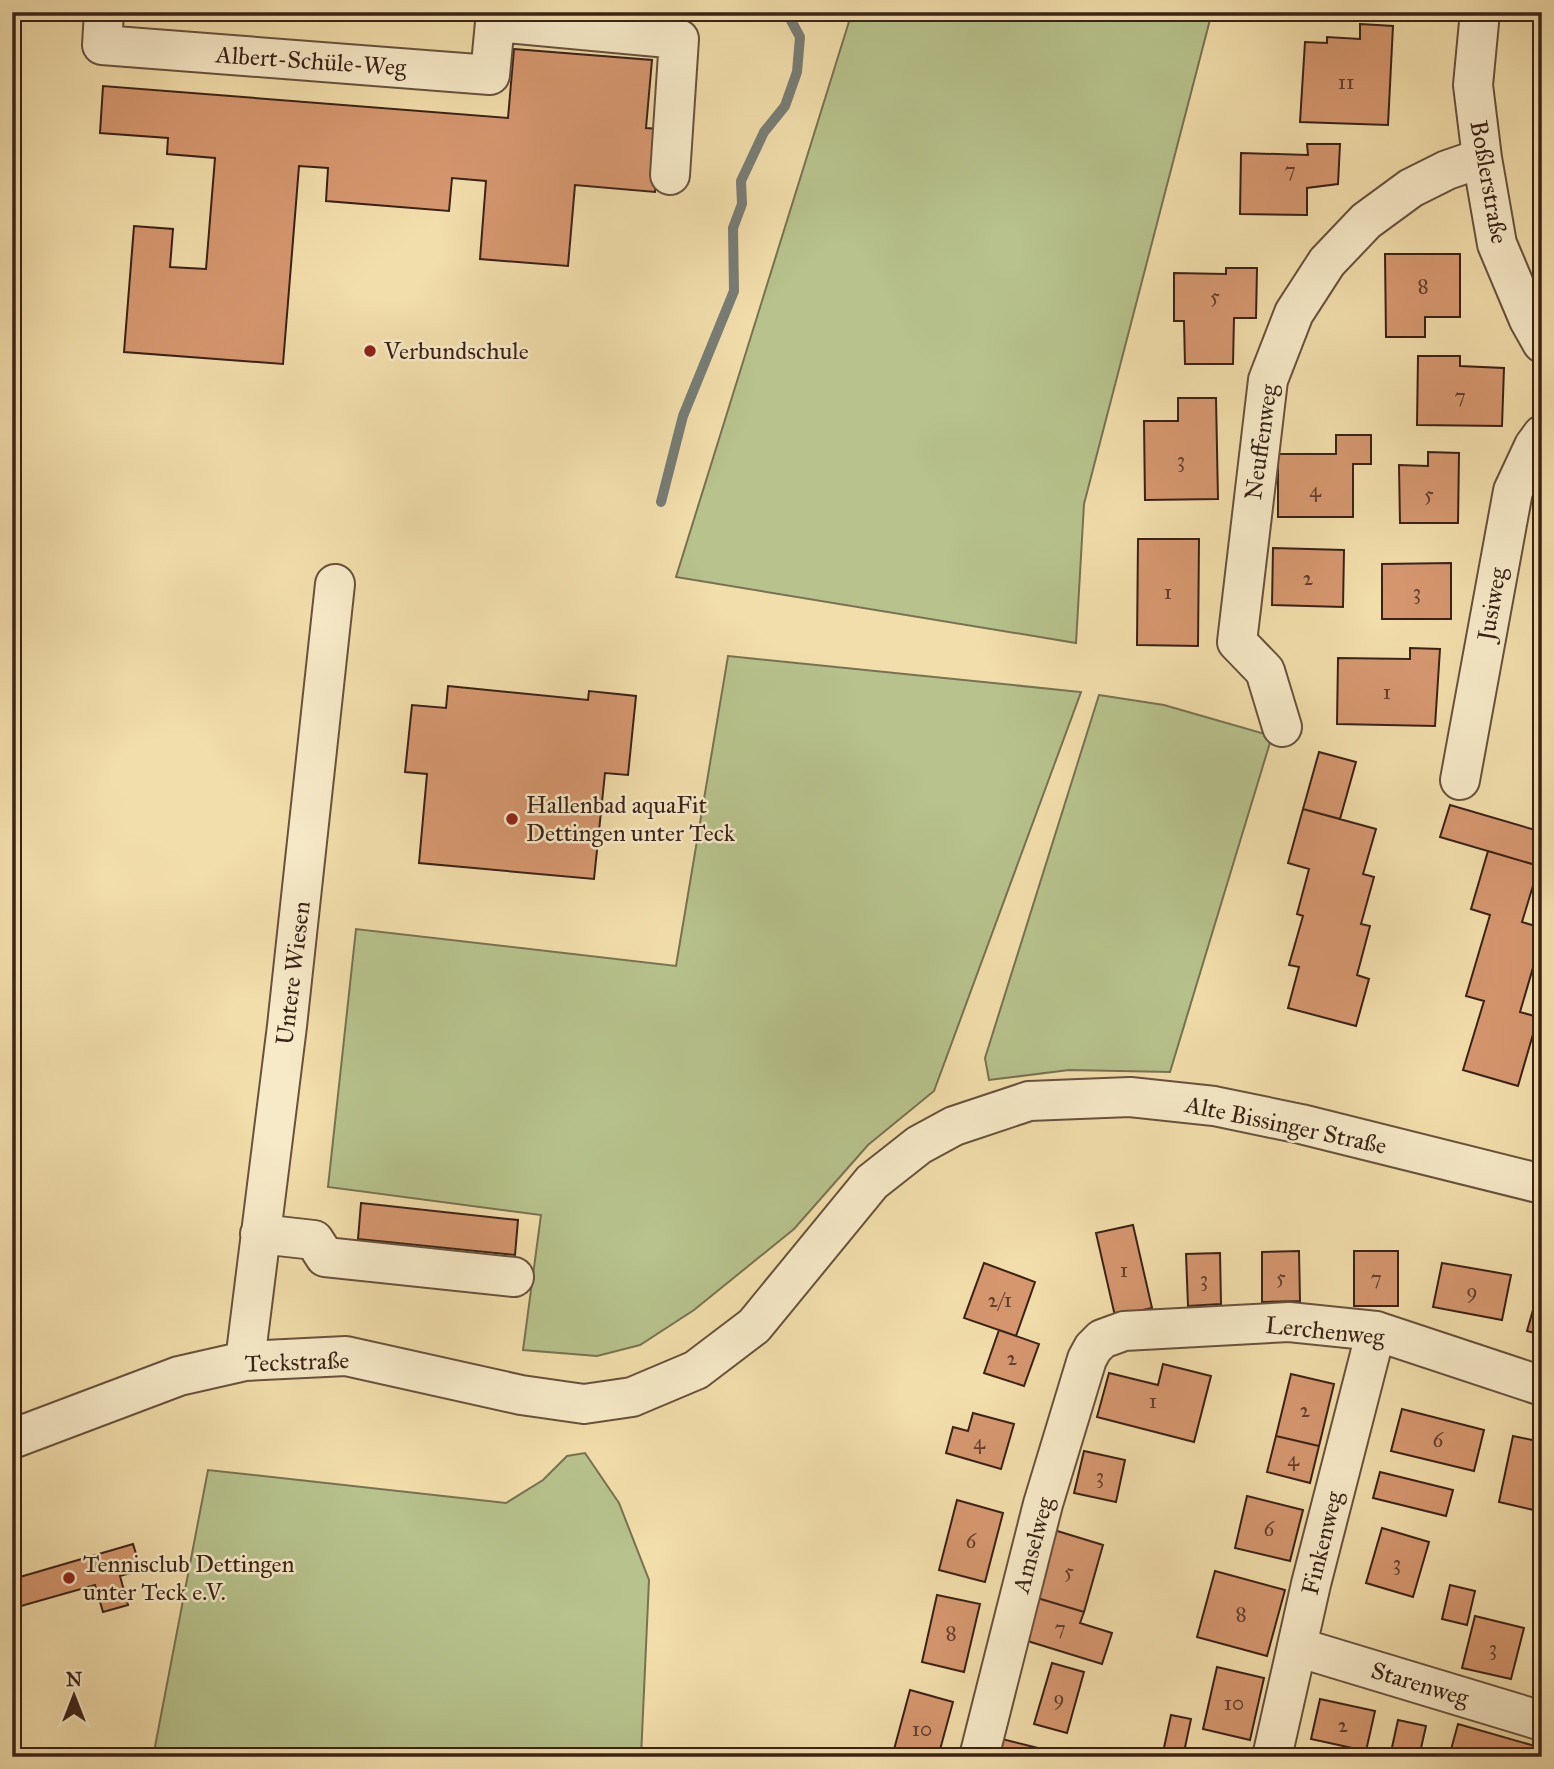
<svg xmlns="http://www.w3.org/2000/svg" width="1554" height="1769" font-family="'IM FELL Great Primer',serif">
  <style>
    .green { fill: #b7c28c; stroke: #787252; stroke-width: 2 }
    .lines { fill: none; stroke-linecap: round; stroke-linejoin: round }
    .stream { stroke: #777d76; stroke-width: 10 }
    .building { fill: #d6976f; stroke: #3a2218; stroke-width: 2 }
    .minor-casing { stroke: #68513d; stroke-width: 42 }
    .minor { stroke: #f7eac8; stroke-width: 38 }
    .poi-dot { fill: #8f2418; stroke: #f7eac8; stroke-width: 2.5 }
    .labels { text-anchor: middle; stroke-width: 5; stroke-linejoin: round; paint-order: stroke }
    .number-label { font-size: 21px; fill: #613f2e }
    .street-label { font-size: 24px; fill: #3a2218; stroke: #f7eac8 }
    .poi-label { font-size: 24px; fill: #3a2218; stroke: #f7eac8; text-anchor: start }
  </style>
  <rect width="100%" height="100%" fill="#f2deab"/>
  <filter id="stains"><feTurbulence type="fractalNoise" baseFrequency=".00286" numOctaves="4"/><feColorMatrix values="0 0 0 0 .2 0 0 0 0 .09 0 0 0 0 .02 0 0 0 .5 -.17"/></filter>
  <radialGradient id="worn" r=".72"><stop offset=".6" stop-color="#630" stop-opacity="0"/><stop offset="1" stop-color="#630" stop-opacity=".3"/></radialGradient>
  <path class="green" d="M852 12H1212L1084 504 1076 643 676 577Z
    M728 656 1081 692 934 1091 868 1145 794 1229 694 1310 640 1345 597 1356 523 1350 541 1215 328 1187 356 929 676 966Z
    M1099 695 1164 705 1272 736 1170 1072 1069 1070 989 1080 985 1058Z
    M585 1453 619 1503 649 1580 641 1757H153L208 1470 506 1503 543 1480 567 1456Z"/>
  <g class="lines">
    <path class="stream" d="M661 502 683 416 734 291 733 228 742 204 741 181 764 132 785 106 797 72 800 37 787 13 783 12"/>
  </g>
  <path class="building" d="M1360 24 1393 26 1388 125 1300 122 1305 42 1327 43V37L1360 39Z
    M514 49 652 60 646 128 660 129 655 192 575 185 568 266 480 259 486 181 452 178 449 211 326 201 328 168 299 166 283 364 124 352 134 226 173 229 170 267 206 269 215 158 167 154 168 138 100 133 103 86 508 118Z
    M1307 144H1340L1338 184 1307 188V215L1240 214 1241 153 1308 155Z
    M1385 254H1460V317H1425V337H1386Z
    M1226 268H1257L1256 318H1234L1233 364H1185L1184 321H1174V273L1226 274Z
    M1418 356H1460V366L1504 368 1502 426 1417 425Z
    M1178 398H1216L1218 499 1145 500 1144 421H1178Z
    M1336 435H1371V464H1353V517H1278V454H1336Z
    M1428 452 1459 453 1458 523H1400L1399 465 1428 466Z
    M1536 505H1542V561H1536Z
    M1138 539H1199L1198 646 1137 645Z
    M1273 548 1344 550 1343 607 1272 605Z
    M1451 563V619H1382V564Z
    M1538 619H1542V709H1536Z
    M1410 648 1440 649 1435 726 1337 724 1338 658 1410 659Z
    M448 686 588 700 589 691 636 696 628 775 605 773 594 879 419 863 427 774 405 772 412 705 446 708Z
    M1319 752 1356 762 1340 819 1303 809Z
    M1450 805 1542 832V857L1539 866 1440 837Z
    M1303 809 1376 829 1363 874 1374 877 1361 924 1370 926 1357 975 1369 979 1356 1026 1288 1008 1299 967 1289 965 1303 916 1297 914 1309 869 1288 863Z
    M1488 851 1539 866 1522 922 1542 928V937L1520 1012 1538 1017 1518 1086 1463 1070 1484 1001 1466 996 1490 915 1471 909Z
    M361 1203 518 1220 515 1255 358 1239Z
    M1133 1225 1152 1308 1115 1316 1096 1233Z
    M1299 1251 1300 1301 1262 1302V1252Z
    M1354 1251H1398V1306H1354Z
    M1220 1253 1221 1304 1188 1306 1186 1254Z
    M984 1263 1035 1282 1016 1336 964 1318Z
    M1442 1263 1511 1275 1502 1320 1433 1307Z
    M1539 1289 1542 1290V1335L1527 1331Z
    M999 1330 1039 1344 1024 1386 984 1373Z
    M1163 1364 1211 1376 1194 1442 1097 1417 1109 1373 1158 1385Z
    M1291 1374 1334 1384 1319 1446 1276 1436Z
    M1402 1409 1484 1430 1474 1471 1391 1451Z
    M973 1413 1014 1424 1001 1469 946 1453 953 1427 968 1431Z
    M1276 1436 1319 1446 1310 1483 1267 1472Z
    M1513 1436 1542 1442V1512L1499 1502Z
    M1084 1451 1125 1460 1116 1502 1074 1493Z
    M1380 1472 1453 1490 1446 1516 1373 1498Z
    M1247 1496 1303 1510 1290 1561 1235 1548Z
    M957 1500 1003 1513 985 1582 939 1570Z
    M1382 1528 1429 1542 1413 1597 1366 1583Z
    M1054 1530 1103 1545 1084 1612 1034 1597Z
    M133 1544 141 1570 120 1576 128 1605 103 1612 95 1585 21 1606 13 1579Z
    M1215 1571 1285 1590 1267 1656 1197 1637Z
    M1450 1585 1475 1591 1467 1625 1442 1619Z
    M937 1595 980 1604 964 1672 922 1662Z
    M1034 1597 1084 1612 1080 1623 1112 1633 1102 1664 1021 1639Z
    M1475 1616 1524 1628 1511 1679 1462 1668Z
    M1052 1663 1084 1672 1067 1733 1034 1724Z
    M1217 1667 1264 1678 1250 1740 1203 1729Z
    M910 1690 953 1702 938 1757H892Z
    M1320 1699 1375 1711 1366 1751 1311 1739Z
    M1171 1715 1191 1719 1183 1757H1162Z
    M1398 1720 1426 1726 1419 1757 1391 1752Z
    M1458 1724 1542 1748V1757H1449Z
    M998 1738 1046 1750 1044 1757H993Z"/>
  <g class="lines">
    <g class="minor-casing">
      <path id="minor" d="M104 12 102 45 490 75 496 12
        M1480 12 1473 85 1482 158 1497 244 1529 320 1542 343
        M496 22 679 39 670 175
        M1282 727 1265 671 1237 642 1268 380 1294 313 1327 262 1366 221 1411 188 1447 170 1482 158
        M1460 780 1513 491 1534 446 1542 435
        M260 1234 314 1240 325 1257 514 1277
        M245 1361 287 1026 335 584
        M12 1439 179 1376 245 1361 346 1356 521 1395 584 1404 632 1397 696 1370 754 1326 872 1182 919 1145 954 1126 1029 1101 1130 1097 1214 1106 1301 1124 1542 1184
        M1297 1647 1542 1721
        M979 1757 1043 1504 1087 1359 1093 1348 1102 1339 1124 1331 1289 1322 1376 1331 1542 1386
        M1272 1757 1311 1584 1376 1331"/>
    </g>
    <use href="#minor" class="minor"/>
  </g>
  <g class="poi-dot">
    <circle cx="370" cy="351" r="7"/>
    <circle cx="512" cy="819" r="7"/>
    <circle cx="69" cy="1578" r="7"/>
  </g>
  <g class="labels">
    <g class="number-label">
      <text x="1346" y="89">11</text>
      <text x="1290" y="177">7</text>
      <text x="1423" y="293">8</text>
      <text x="1215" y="303">5</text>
      <text x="1460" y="403">7</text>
      <text x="1181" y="467">3</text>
      <text x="1315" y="497">4</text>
      <text x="1429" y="501">5</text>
      <text x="1308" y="585">2</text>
      <text x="1168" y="599">1</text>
      <text x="1417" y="599">3</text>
      <text x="1387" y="699">1</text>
      <text x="1124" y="1277">1</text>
      <text x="1281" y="1284">5</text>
      <text x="1376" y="1285">7</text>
      <text x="1204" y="1286">3</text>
      <text x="1472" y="1298">9</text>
      <text x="1000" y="1307">2/1</text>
      <text x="1012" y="1365">2</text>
      <text x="1153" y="1408">1</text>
      <text x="1305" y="1417">2</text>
      <text x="1438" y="1447">6</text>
      <text x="979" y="1449">4</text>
      <text x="1293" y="1466">4</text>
      <text x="1100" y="1483">3</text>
      <text x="1269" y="1536">6</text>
      <text x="971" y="1548">6</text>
      <text x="1397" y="1570">3</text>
      <text x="1069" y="1578">5</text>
      <text x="1241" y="1621">8</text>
      <text x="1060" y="1635">7</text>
      <text x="951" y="1640">8</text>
      <text x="1493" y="1655">3</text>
      <text x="1059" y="1705">9</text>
      <text x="1234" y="1710">10</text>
      <text x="1343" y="1732">2</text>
      <text x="922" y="1736">10</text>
    </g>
    <g class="street-label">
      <text transform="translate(311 61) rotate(4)" y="8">Albert-Schüle-Weg</text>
      <text transform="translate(1489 182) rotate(80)" y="8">Boßlerstraße</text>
      <text transform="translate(1261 442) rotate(-82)" y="8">Neuffenweg</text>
      <text transform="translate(1492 604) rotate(-80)" y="8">Jusiweg</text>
      <text transform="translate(293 973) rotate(-83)" y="8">Untere Wiesen</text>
      <text transform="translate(1286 1125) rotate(12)" y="8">Alte Bissinger Straße</text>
      <text transform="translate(1325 1331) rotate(6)" y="8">Lerchenweg</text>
      <text transform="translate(297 1362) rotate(-2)" y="8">Teckstraße</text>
      <text transform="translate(1322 1543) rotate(-76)" y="8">Finkenweg</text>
      <text transform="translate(1033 1545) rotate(-75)" y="8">Amselweg</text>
      <text transform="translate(1420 1684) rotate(17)" y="8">Starenweg</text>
    </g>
    <g class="poi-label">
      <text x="384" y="359">Verbundschule</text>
      <text x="526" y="813">Hallenbad aquaFit<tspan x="526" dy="28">Dettingen unter Teck</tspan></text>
      <text x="83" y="1572">Tennisclub Dettingen<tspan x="83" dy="28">unter Teck e.V.</tspan></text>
    </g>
  </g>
  <rect width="1554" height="1769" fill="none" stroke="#f2deab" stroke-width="42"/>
  <rect x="14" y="14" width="1526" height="1741" fill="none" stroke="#3a2218" stroke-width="3.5"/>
  <rect x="21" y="21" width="1512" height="1727" fill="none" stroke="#3a2218" stroke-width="2"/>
  <g transform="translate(74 1696)" stroke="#f7eac8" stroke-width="5" paint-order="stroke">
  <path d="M0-5L12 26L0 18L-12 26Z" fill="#3a2218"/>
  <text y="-10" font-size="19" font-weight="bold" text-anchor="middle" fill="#3a2218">N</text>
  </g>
  <rect width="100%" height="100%" filter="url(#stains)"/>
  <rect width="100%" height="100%" fill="url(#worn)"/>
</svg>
